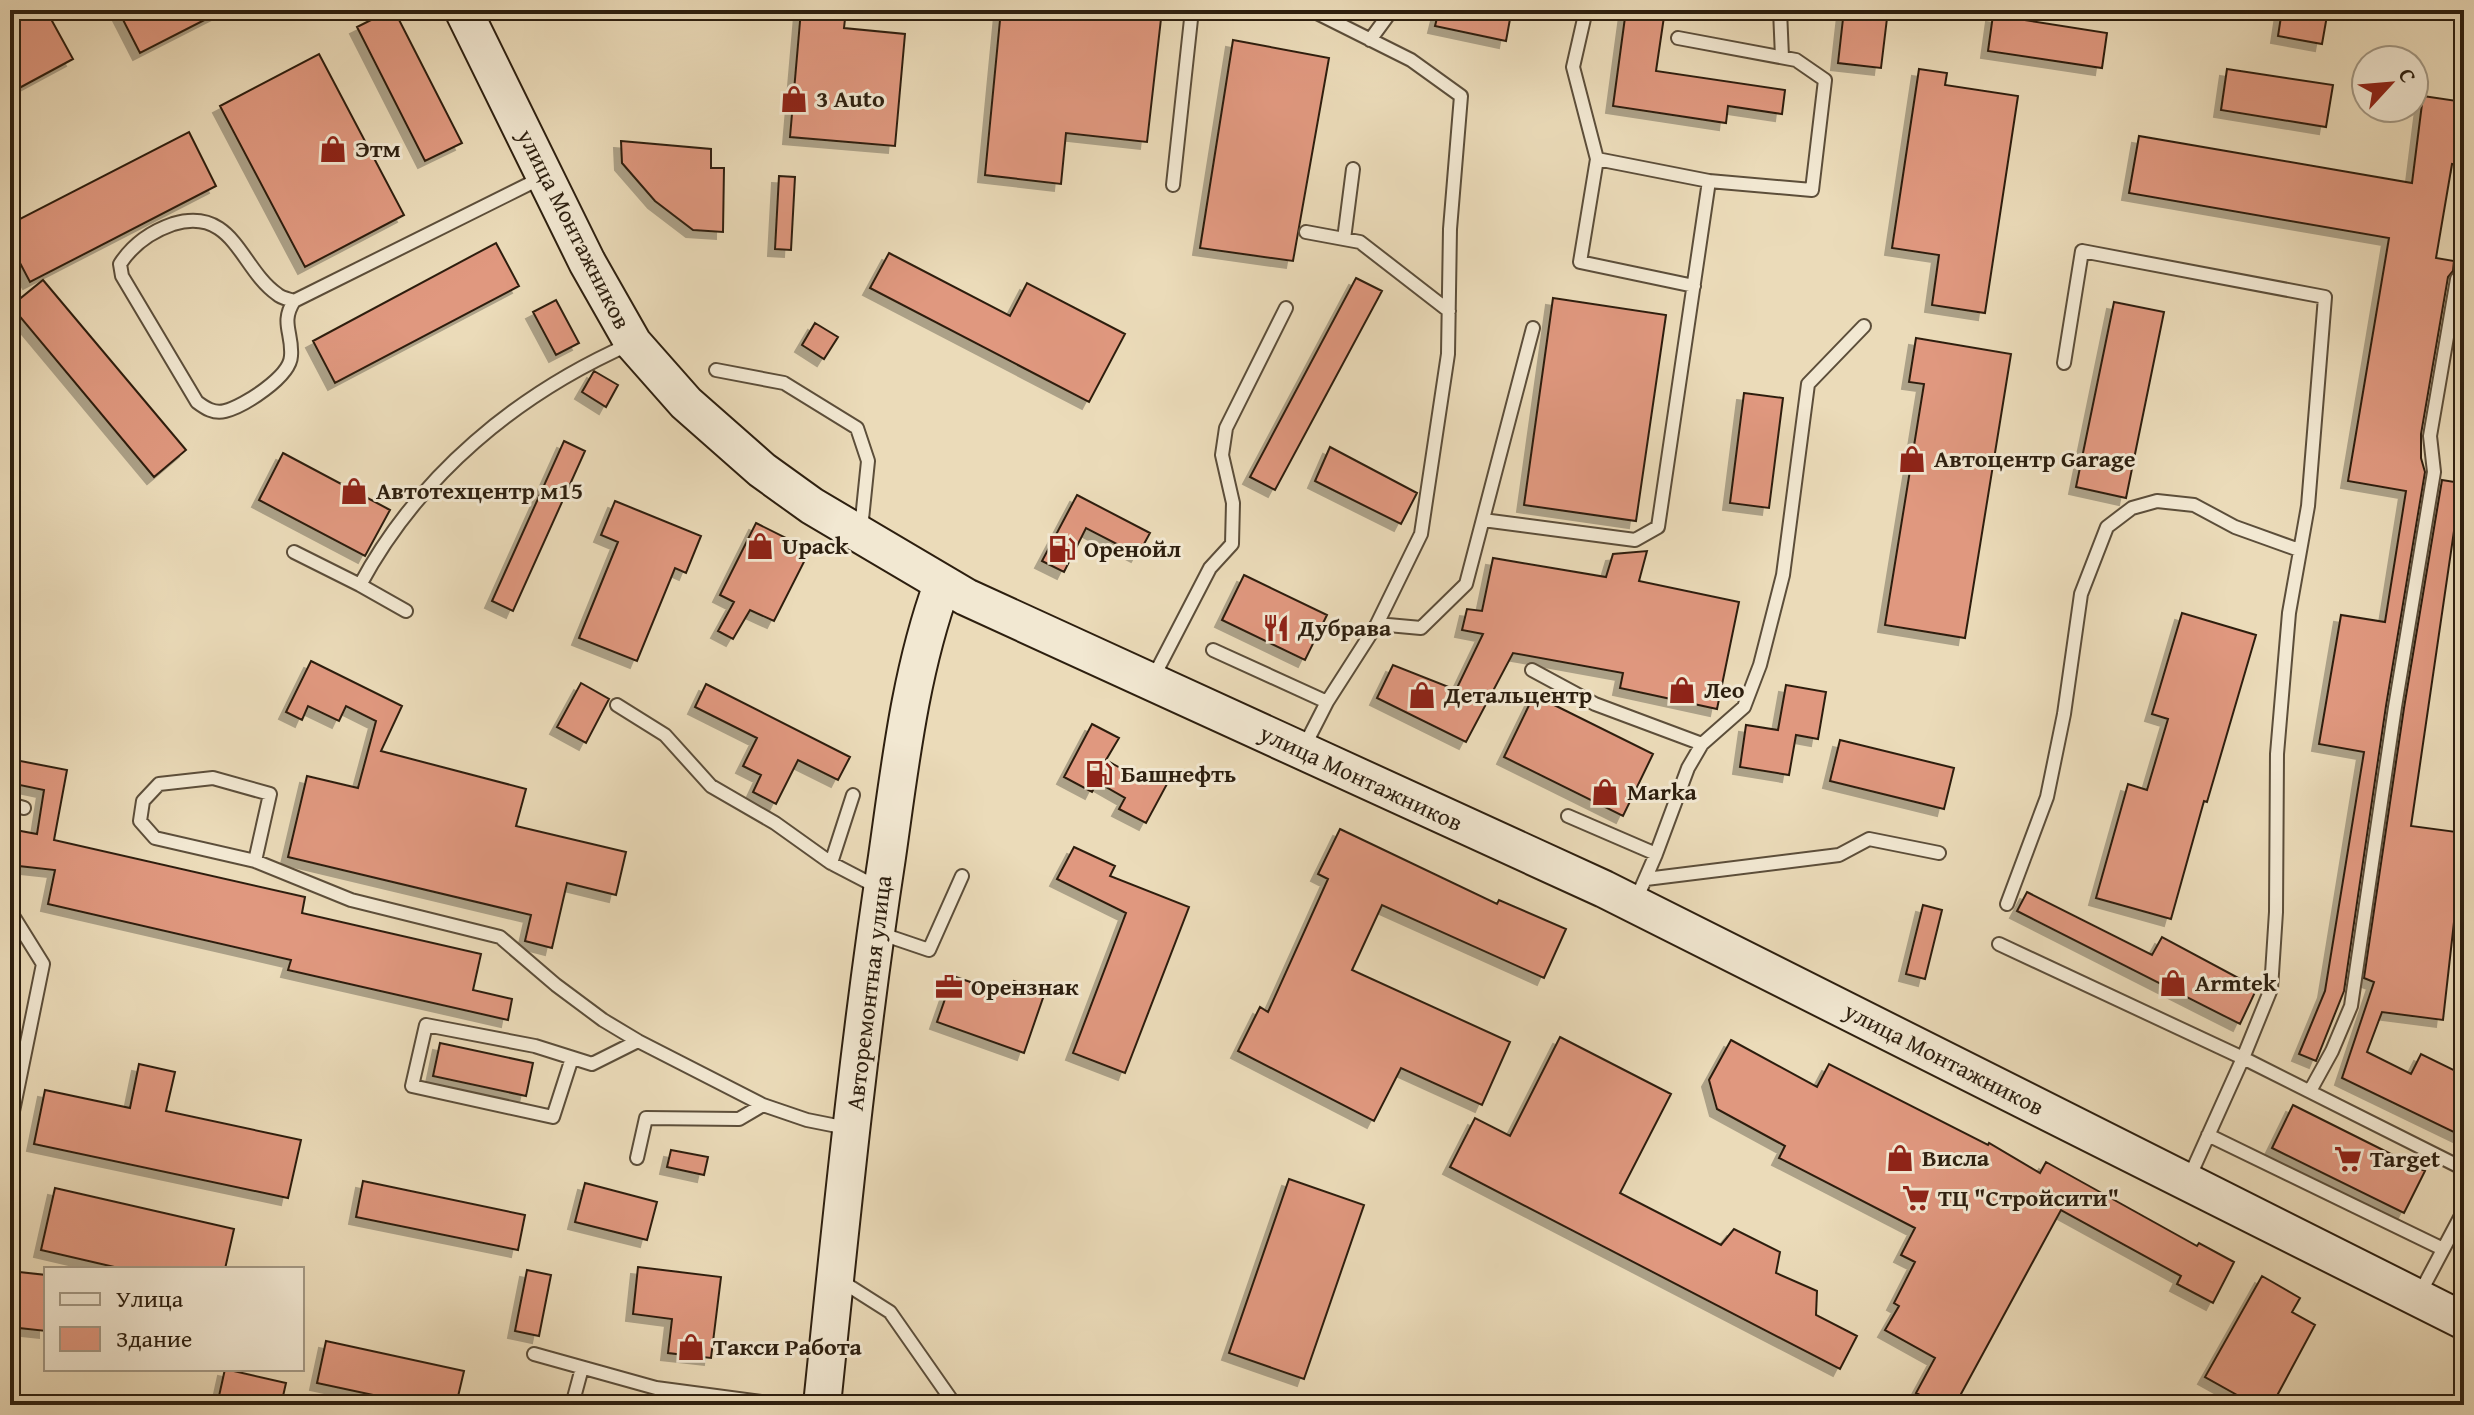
<svg xmlns="http://www.w3.org/2000/svg" width="2474" height="1415" font-family="'Gentium Book Plus',serif">
  <style>
    .building { fill: #e0987f; stroke: #2d1f0f; stroke-width: 2; filter: url(#shadow) }
    .lines { fill: none; stroke-linecap: round; stroke-linejoin: round }
    .lane-casing { stroke: #5c4e3a; stroke-width: 16 }
    .secondary-casing { stroke: #2d1f0f; stroke-width: 40 }
    .lane { stroke: #f2e8d2; stroke-width: 12 }
    .secondary { stroke: #f2e8d2; stroke-width: 36 }
    .labels { text-anchor: middle; stroke-width: 6; stroke-linejoin: round; paint-order: stroke }
    .poi-label { font-size: 24px; font-weight: bold; fill: #2d1f0f; stroke: #f2e8d2; text-anchor: start }
    .street-label { font-size: 24px; fill: #2d1f0f; stroke: #f2e8d2 }
  </style>
  <defs>
    <filter id="shadow"><feDropShadow dx="-7" dy="7" stdDeviation="0" flood-color="#0004"/></filter>
  </defs>
  <rect width="100%" height="100%" fill="#ebdbb9"/>
  <filter id="stains"><feTurbulence type="fractalNoise" baseFrequency=".0025" numOctaves="4"/><feColorMatrix values="0 0 0 0 .2 0 0 0 0 .09 0 0 0 0 .02 0 0 0 .5 -.17"/></filter>
  <radialGradient id="worn" r=".72"><stop offset=".6" stop-color="#630" stop-opacity="0"/><stop offset="1" stop-color="#630" stop-opacity=".3"/></radialGradient>
  <path class="building" d="M10 10H46L73 59 10 93Z
    M118 10H224L140 53Z
    M391 10H394L462 143 425 161 357 27Z
    M801 10H846L844 28 905 34 895 146 790 137Z
    M1001 10H1162L1147 142 1066 133 1061 184 985 175Z
    M1439 10H1467L1510 19 1506 41 1435 26Z
    M1626 10H1665L1656 71 1785 90 1782 114 1728 106 1726 123 1613 106Z
    M1844 10H1888L1881 68 1838 63Z
    M2282 10H2328L2322 44 2278 36Z
    M1993 15 2107 33 2102 68 1988 51Z
    M1233 40 1329 58 1293 261 1200 248Z
    M319 54 404 215 305 267 220 106Z
    M1919 69 1947 73 1945 85 2018 96 1985 313 1932 305 1939 255 1892 248Z
    M2227 69 2333 85 2326 127 2221 110Z
    M2423 96 2464 102 2458 165 2452 164 2436 258 2454 261 2453 271 2448 277 2421 434V458L2425 472 2386 706 2344 991 2316 1061 2299 1054 2325 991 2364 752 2319 744 2341 615 2385 622 2406 491 2348 481 2389 238 2129 193 2139 136 2412 183Z
    M189 132 216 186 30 282 10 244V224Z
    M621 141 711 149V168H724L723 232 693 230 655 201 622 163Z
    M779 176 795 177 791 250 775 249Z
    M496 243 519 286 335 383 313 341Z
    M889 253 1010 316 1027 283 1125 334 1089 402 870 288Z
    M1356 278 1382 291 1275 490 1250 477Z
    M43 280 186 450 154 477 11 306Z
    M1553 298 1666 315 1636 521 1524 505Z
    M556 300 579 343 556 355 533 312Z
    M2114 302 2164 312 2126 498 2076 487Z
    M815 323 838 337 824 359 802 345Z
    M1916 338 2011 354 1965 638 1885 625 1924 384 1909 382Z
    M594 371 618 385 606 407 582 392Z
    M1744 393 1783 398 1769 508 1730 503Z
    M564 441 585 451 513 611 492 601Z
    M1330 447 1417 493 1401 524 1315 481Z
    M283 453 390 510 365 556 259 500Z
    M2442 480 2461 483 2411 826 2464 833 2443 1020 2382 1012 2367 1052 2411 1074 2421 1054 2464 1075V1137L2342 1078 2374 982 2364 978 2404 708Z
    M1077 495 1150 533 1138 555 1086 528 1064 572 1042 561Z
    M615 501 701 536 686 573 675 568 637 661 579 638 618 542 601 535Z
    M756 523 810 550 774 621 750 610 733 639 718 631 734 602 720 595Z
    M1647 551 1639 581 1739 602 1717 709 1620 688 1623 673 1513 653 1466 742 1377 698 1393 665 1456 690 1483 634 1462 630 1467 609 1482 611 1493 558 1606 577 1613 554Z
    M1244 575 1327 615 1305 660 1222 620Z
    M2182 613 2256 635 2207 802 2204 801 2171 919 2096 898 2128 784 2147 790 2168 719 2152 714Z
    M311 661 402 706 381 751 526 789 516 826 626 852 616 895 567 883 552 948 525 941 531 915 288 857 307 776 358 788 376 721 346 706 339 721 308 706 302 720 286 712Z
    M581 683 609 699 586 743 557 727Z
    M706 684 850 757 838 780 798 760 776 804 753 792 761 775 743 766 757 738 695 707Z
    M1786 685 1826 692 1818 739 1796 735 1789 775 1740 767 1746 725 1778 730Z
    M1534 695 1653 754 1623 816 1504 757Z
    M1092 724 1119 738 1106 760 1140 779 1144 772 1167 784 1146 823 1119 809 1125 798 1097 782 1092 792 1064 777Z
    M1840 740 1954 768 1944 809 1830 781Z
    M10 759 67 770 54 840 305 897 302 913 481 954 473 990 512 999 508 1020 288 970 291 960 48 904 55 870 10 865V829L37 834 44 790 10 783Z
    M1340 829 1497 904 1499 900 1566 929 1544 978 1382 905 1352 970 1510 1042 1482 1105 1401 1068 1374 1121 1238 1051 1260 1007 1268 1012 1328 879 1318 874Z
    M1074 847 1115 866 1110 876 1189 907 1125 1073 1073 1053 1126 913 1057 879Z
    M2027 892 2152 955 2162 937 2257 988 2240 1024 2017 911Z
    M1923 905 1942 910 1925 979 1906 974Z
    M953 976 1008 995 1014 981 1045 992 1024 1053 937 1022Z
    M1560 1037 1671 1094 1620 1193 1721 1245 1734 1229 1780 1252 1776 1273 1817 1291 1816 1315 1857 1336 1840 1369 1450 1167 1475 1118 1510 1136Z
    M1731 1040 1817 1087 1829 1064 1988 1145 1989 1143 2040 1173 2046 1162 2197 1246 2199 1243 2234 1262 2213 1303 2177 1284 2181 1276 2061 1210 1955 1405H1938L1916 1393 1935 1358 1885 1330 1899 1306 1894 1303 1915 1262 1901 1255 1915 1228 1779 1158 1785 1146 1717 1109 1709 1080Z
    M440 1043 533 1063 526 1096 433 1076Z
    M139 1064 175 1072 166 1111 301 1140 288 1198 34 1144 45 1090 130 1108Z
    M2293 1105 2425 1171 2404 1213 2272 1148Z
    M671 1150 708 1157 704 1175 667 1167Z
    M1289 1179 1364 1205 1304 1379 1229 1353Z
    M363 1181 525 1215 518 1250 356 1217Z
    M585 1183 657 1202 647 1240 575 1222Z
    M55 1188 234 1229 225 1269H123L41 1250Z
    M638 1267 721 1277 711 1358 668 1353 672 1319 633 1314Z
    M527 1270 551 1275 539 1336 515 1331Z
    M10 1271 46 1275V1331L10 1327Z
    M2262 1276 2300 1298 2292 1312 2315 1325 2272 1405H2243L2246 1400 2205 1377Z
    M326 1341 464 1371 456 1405H420L317 1383Z
    M225 1369 286 1383 281 1405H217Z"/>
  <g class="lines">
    <g class="lane-casing">
      <path id="lane" d="M1586 10 1573 67 1597 159 1709 181
        M1780 10 1782 57
        M1370 40 1392 10
        M1597 159 1580 262 1694 286
        M1173 185 1192 10
        M1306 232 1360 242 1449 311
        M1344 239 1353 169
        M294 301C288 299 281 298 277 294 240 268 234 206 173 224 150 232 133 244 120 264L122 276 197 402C205 408 214 414 225 411 244 406 290 377 291 356 293 333 280 323 294 301L543 177
        M2064 363 2082 251 2325 297 2308 506 2289 613 2277 754 2276 912 2271 989 2243 1058 2464 1169
        M716 370 784 383 857 428 868 461 861 529
        M1483 520 1635 540 1658 527 1709 181 1812 190 1825 80 1796 60 1678 38
        M294 552 360 585C419 475 517 394 630 344
        M360 585 406 611
        M1377 624 1421 628 1466 584 1533 328
        M1213 650 1327 702
        M1532 670 1595 704 1702 744
        M1153 678 1210 568 1232 544 1233 503 1222 455 1226 428 1286 308
        M617 705 665 735 711 786 775 823 831 863
        M1303 749 1327 702 1377 624 1421 534 1448 354 1450 229 1461 96 1411 60 1311 10
        M853 795 831 863 879 888
        M10 804 24 808
        M1568 816 1656 854
        M255 861 270 794 213 778 159 784 143 801 140 821 155 838 255 861 351 900 500 937 556 985 603 1020 638 1041 763 1105 807 1120 847 1128
        M1646 879 1839 855 1869 839 1939 853
        M1636 900 1656 854 1688 768 1702 744 1744 707 1760 665 1783 575 1808 384 1864 326
        M2007 904 2047 797 2064 714 2081 594 2107 527 2132 508 2157 501 2194 505 2235 527 2299 550
        M10 911 43 964 10 1126
        M879 933 929 950 962 876
        M1999 944 2243 1058 2189 1178
        M572 1058 553 1117 412 1086 426 1025 535 1046 592 1064 638 1041
        M2310 1091 2332 1051 2351 1006 2395 707 2434 472 2430 436 2457 279
        M2208 1135 2443 1249
        M637 1158 646 1118 739 1119 763 1105
        M838 1279 890 1312 955 1405
        M2419 1295 2464 1210
        M534 1354 656 1388 784 1405
        M572 1405 582 1368"/>
    </g>
    <g class="secondary-casing">
      <path id="secondary" d="M463 10 587 262 633 343 686 403 762 470 812 506 966 597 1604 889 2464 1321
        M822 1405C841 1222 859 1039 887 857 900 766 910 673 942 585"/>
    </g>
    <use href="#lane" class="lane"/>
    <use href="#secondary" class="secondary"/>
  </g>
  <defs>
    <g id="shop-bare" transform="scale(2.16)"><path d="M-5-2.5h2.3a2.7 3.5 0 0 1 5.4 0H5L5.5 6h-11ZM-1.5-2.5h3a1.5 2.3 0 0 0-3 0Z" fill="#8f2418" stroke="#f2e8d2" stroke-width="2.5" paint-order="stroke"/></g>
    <g id="fuel-bare" transform="scale(2.16)"><path d="M-5.5-6h7V0h2V4h1.3V-2.5L3-4.5l.8-.8L6-3V5H2.5V1h-1V6h-7ZM-4.2-4.7v3.2H.2V-4.7Z" fill="#8f2418" stroke="#f2e8d2" stroke-width="2.5" paint-order="stroke"/></g>
    <g id="restaurant-bare" transform="scale(2.16)"><path d="M-5-6h1v4h1v-4h1v4h1v-4h1v5L-1.5 .5V6h-2V.5L-5-1ZM5-6V6H3V1.5H1.5Q1.5-4 5-6Z" fill="#8f2418" stroke="#f2e8d2" stroke-width="2.5" paint-order="stroke"/></g>
    <g id="office-bare" transform="scale(2.16)"><path d="M-6-3h4V-5.5h4V-3h4V5H-6ZM-1-4.5V-3h2v-1.5ZM-6 0V1H6V0Z" fill="#8f2418" stroke="#f2e8d2" stroke-width="2.5" paint-order="stroke"/></g>
    <g id="supermarket-bare" transform="scale(2.16)"><path d="M-6-5.5h2.5l.6 2H6L4.5 2H-2.5L-4.4-4H-6ZM-1.5 3.2a1.3 1.3 0 1 0 .1 0ZM3 3.2a1.3 1.3 0 1 0 .1 0Z" fill="#8f2418" stroke="#f2e8d2" stroke-width="2.5" paint-order="stroke"/></g>
  </defs>
  <g fill-rule="evenodd">
    <use href="#shop-bare" x="794" y="99"/>
    <use href="#shop-bare" x="333" y="149"/>
    <use href="#shop-bare" x="1912" y="459"/>
    <use href="#shop-bare" x="354" y="491"/>
    <use href="#shop-bare" x="760" y="546"/>
    <use href="#fuel-bare" x="1062" y="549"/>
    <use href="#restaurant-bare" x="1276" y="628"/>
    <use href="#shop-bare" x="1682" y="690"/>
    <use href="#shop-bare" x="1422" y="695"/>
    <use href="#fuel-bare" x="1099" y="774"/>
    <use href="#shop-bare" x="1605" y="792"/>
    <use href="#shop-bare" x="2173" y="983"/>
    <use href="#office-bare" x="949" y="987"/>
    <use href="#shop-bare" x="1900" y="1158"/>
    <use href="#supermarket-bare" x="2348" y="1159"/>
    <use href="#supermarket-bare" x="1916" y="1198"/>
    <use href="#shop-bare" x="691" y="1347"/>
  </g>
  <g class="labels">
    <g class="poi-label">
      <text x="816" y="107">3 Auto</text>
      <text x="355" y="157">Этм</text>
      <text x="1934" y="467">Автоцентр Garage</text>
      <text x="376" y="499">Автотехцентр м15</text>
      <text x="782" y="554">Upack</text>
      <text x="1084" y="557">Оренойл</text>
      <text x="1298" y="636">Дубрава</text>
      <text x="1704" y="698">Лео</text>
      <text x="1444" y="703">Детальцентр</text>
      <text x="1121" y="782">Башнефть</text>
      <text x="1627" y="800">Marka</text>
      <text x="2195" y="991">Armtek</text>
      <text x="971" y="995">Орензнак</text>
      <text x="1922" y="1166">Висла</text>
      <text x="2370" y="1167">Target</text>
      <text x="1938" y="1206">ТЦ "Стройсити"</text>
      <text x="713" y="1355">Такси Работа</text>
    </g>
    <g class="street-label">
      <text transform="translate(574 229) rotate(63)" y="8">улица Монтажников</text>
      <text transform="translate(1361 778) rotate(25)" y="8">улица Монтажников</text>
      <text transform="translate(869 993) rotate(-83)" y="8">Авторемонтная улица</text>
      <text transform="translate(1944 1059) rotate(27)" y="8">улица Монтажников</text>
    </g>
  </g>
  <rect width="2474" height="1415" fill="none" stroke="#ebdbb9" stroke-width="40"/>
  <rect x="12" y="12" width="2450" height="1391" fill="none" stroke="#2d1f0f" stroke-width="4"/>
  <rect x="20" y="20" width="2434" height="1375" fill="none" stroke="#2d1f0f" stroke-width="2"/>
  <rect x="44" y="1267" width="260" height="104" fill="#f2e8d2" stroke="#a39884" stroke-width="2"/>
  <rect x="60" y="1293" width="40" height="12" fill="#f2e8d2" stroke="#a39884" stroke-width="2"/>
  <text x="116" y="1307" font-size="24" fill="#2d1f0f">Улица</text>
  <rect x="60" y="1327" width="40" height="24" fill="#e0987f" stroke="#a39884" stroke-width="2"/>
  <text x="116" y="1347" font-size="24" fill="#2d1f0f">Здание</text>
  <g transform="translate(2390 84) rotate(64)"><circle r="38" fill="#f2e8d2" stroke="#a39884" stroke-width="2"/>
  <path d="M0-6L14 30L0 20L-14 30Z" fill="#8f2418"/>
  <text y="-12" font-size="22" font-weight="bold" text-anchor="middle" fill="#2d1f0f">С</text>
  </g>
  <rect width="100%" height="100%" filter="url(#stains)"/>
  <rect width="100%" height="100%" fill="url(#worn)"/>
</svg>
